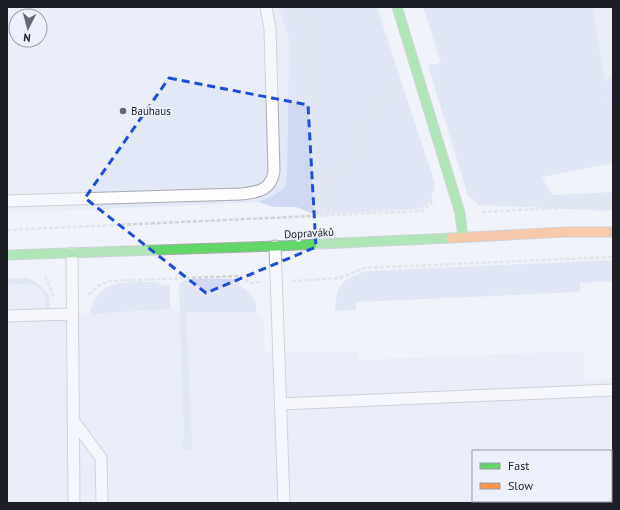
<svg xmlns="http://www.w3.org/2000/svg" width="620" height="510" font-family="'PT Sans',sans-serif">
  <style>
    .built { fill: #e3e8f7; fill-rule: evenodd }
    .green { fill: #d1d9f2 }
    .forest { fill: #ccd6fb }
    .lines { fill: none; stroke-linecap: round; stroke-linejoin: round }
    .lane-casing { stroke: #aaacb3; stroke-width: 13 }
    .fast-casing { stroke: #aaacb3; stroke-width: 11 }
    .slow-casing { stroke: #aaacb3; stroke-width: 11 }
    .path { stroke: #d3d4d7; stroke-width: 2.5; stroke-dasharray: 4 2; stroke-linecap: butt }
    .lane { stroke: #fdfdfe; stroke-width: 11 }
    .fast { stroke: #63d668; stroke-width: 9 }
    .slow { stroke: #ff974d; stroke-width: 9 }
    .marked { fill: none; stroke: #1d4ed8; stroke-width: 3; stroke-dasharray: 8 5; stroke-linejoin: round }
    .poi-dot { fill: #676971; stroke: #edf1fd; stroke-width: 1.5 }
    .labels { text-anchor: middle; stroke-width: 4; stroke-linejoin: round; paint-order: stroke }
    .poi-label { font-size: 11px; fill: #1d1f27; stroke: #edf1fd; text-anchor: start }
    .street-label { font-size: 11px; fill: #1d1f27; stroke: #edf1fd }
  </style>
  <rect width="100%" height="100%" fill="#f0f3fa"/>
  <path class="built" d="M7 7H287L289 40 287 174 285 187 274 195 259 202 7 213ZM16 16H40V40H16Z
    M592 7H613V73L605 83Z
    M7 285H30L40 290 45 296 47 309 90 314 170 309 186 312H256L261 314 264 325 265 353 358 351 359 360 583 351 585 380 613 378V503H7ZM473 451H611V501H473Z"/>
  <path class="green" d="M279 7H377L435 184 431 201 421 209 316 215 296 207H274L259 202 274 195 285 187 287 174 289 40Z
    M423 7H592L613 128V163L542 177 552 195 613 192V211L479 205 468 196 428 65 441 63Z
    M613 260V281L580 283V292L356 302V310L335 311C337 283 340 281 366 271Z
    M7 278H28L39 284 49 295 50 302 49 308 47 309C46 305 46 300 45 296 40 281 19 285 7 285Z
    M186 279H229L239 280V284C248 292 259 299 256 312H186L192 450H182L184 435 179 286 180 283Z
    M157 282 161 285 170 286V309L90 314C98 276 126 283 157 282Z"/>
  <path class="forest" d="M613 73V128L605 83Z"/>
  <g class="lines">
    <g class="lane-casing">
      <path id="lane" d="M7 201 241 194C258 192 271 191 274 171L270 29 266 7
        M275 246 284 503
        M72 253 74 503
        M7 316 72 314
        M281 404 613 390
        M73 420 101 458 102 503"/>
    </g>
    <g class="fast-casing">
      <path id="fast" d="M397 7 460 213 463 237
        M7 255 275 246 451 238"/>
    </g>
    <g class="slow-casing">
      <path id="slow" d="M451 238 567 232H613"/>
    </g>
    <path class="path" d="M302 7 304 23 316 84 319 165 327 183 328 216
      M327 183 351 163 363 128 392 88 399 85
      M482 212 613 205
      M7 230 422 211 434 200
      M45 276 53 295V299
      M292 281 340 278 364 268 613 257
      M89 295 98 286 109 281 239 276 251 283 261 282"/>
    <use href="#lane" class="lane"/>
    <use href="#fast" class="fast"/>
    <use href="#slow" class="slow"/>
  </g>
  <path d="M0 0H620V510H0ZM169 78 308 105 316 247 206 293 85 198Z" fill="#f0f3fa" fill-opacity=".55" fill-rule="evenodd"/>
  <path class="marked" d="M169 78 308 105 316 247 206 293 85 198Z"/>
  <circle class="poi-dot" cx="123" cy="111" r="4"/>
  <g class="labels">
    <g class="poi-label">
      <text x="131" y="115">Bauhaus</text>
    </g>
    <g class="street-label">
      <text transform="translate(309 233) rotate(-3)" y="4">Dopraváků</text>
    </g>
  </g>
  <rect width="620" height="510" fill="none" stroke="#1d1f27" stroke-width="16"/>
  <rect x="472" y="450" width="140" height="52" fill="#edf1fd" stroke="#9a9da7"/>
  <rect x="480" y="463" width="20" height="6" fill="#63d668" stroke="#9a9da7"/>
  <text x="508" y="470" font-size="12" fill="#1d1f27">Fast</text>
  <rect x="480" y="483" width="20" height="6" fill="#ff974d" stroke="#9a9da7"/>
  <text x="508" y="490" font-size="12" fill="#1d1f27">Slow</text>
  <g transform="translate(28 28) rotate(186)"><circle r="19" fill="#edf1fd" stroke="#9a9da7"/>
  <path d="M0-3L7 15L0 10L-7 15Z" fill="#676971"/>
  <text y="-6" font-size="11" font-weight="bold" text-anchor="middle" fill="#1d1f27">N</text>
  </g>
</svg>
